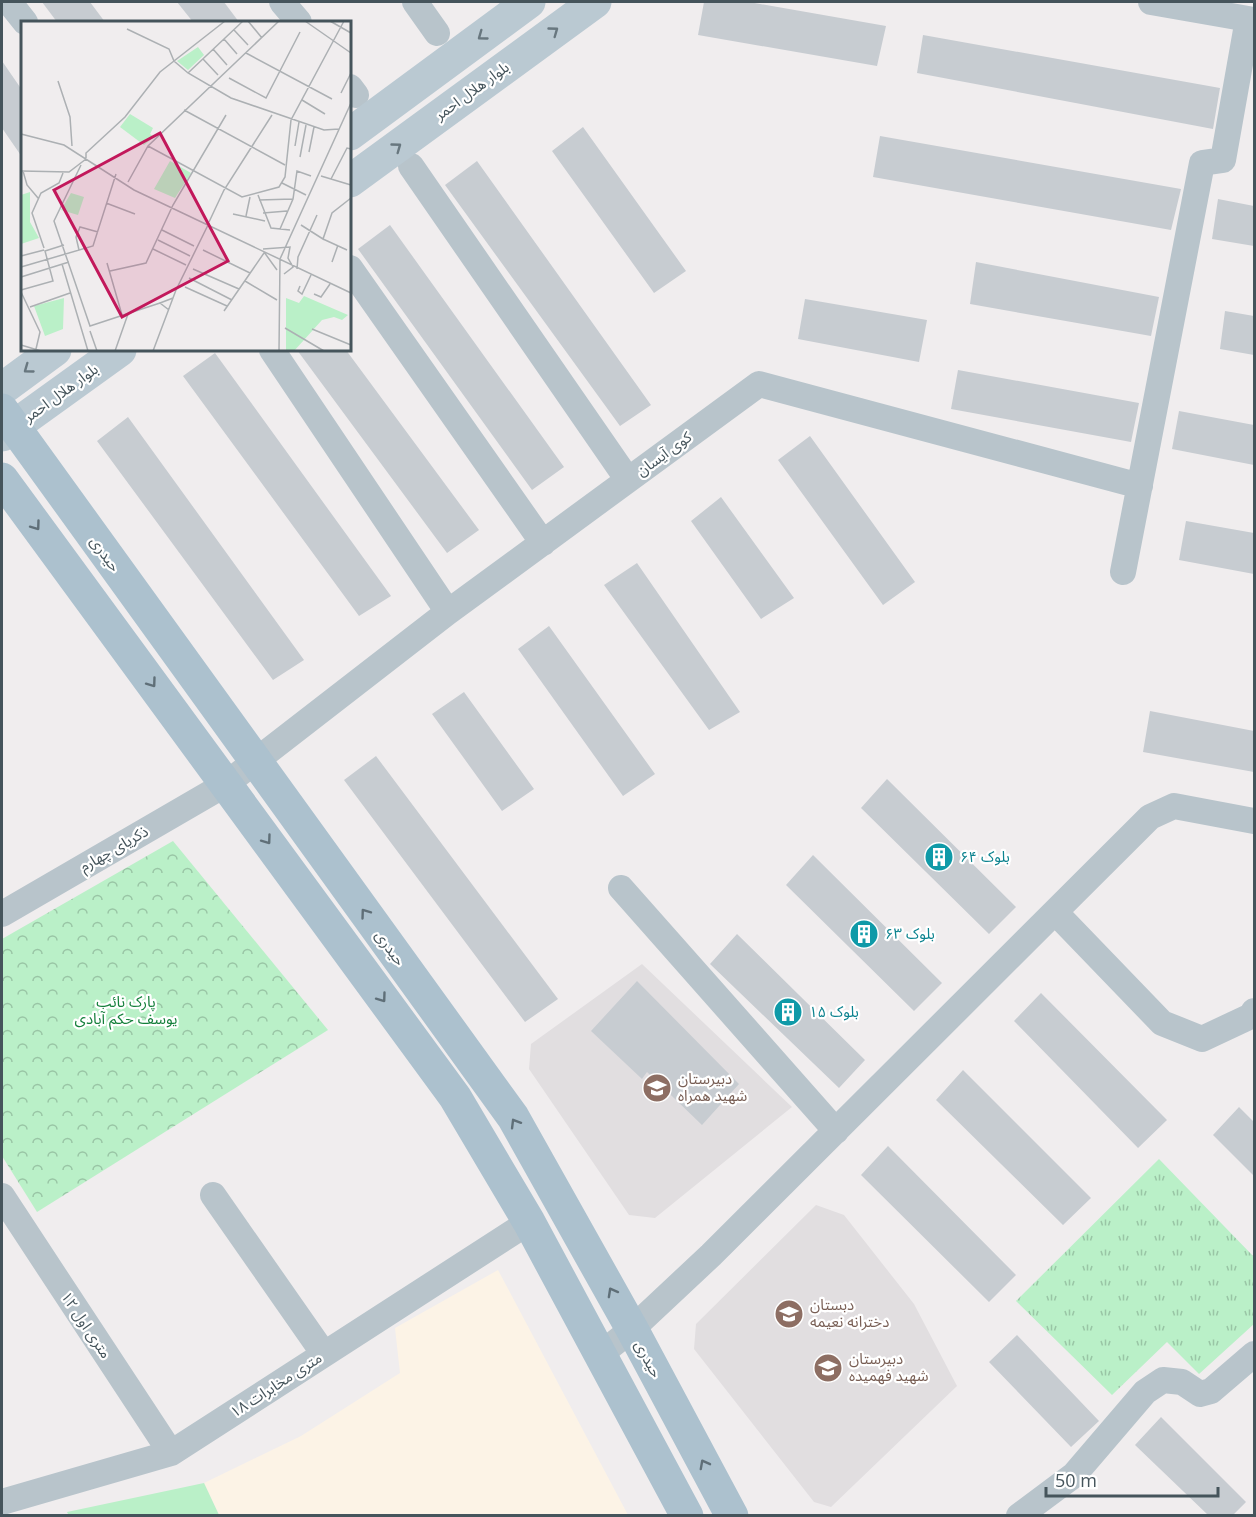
<svg xmlns="http://www.w3.org/2000/svg" width="1256" height="1517" font-family="'Open Sans','Noto Sans Arabic',sans-serif">
  <style>
    .commercial { fill: #fcf3e6 }
    .education { fill: #e1dee0 }
    .grass { fill: url(#grass-tufts) }
    .park { fill: url(#park-crowns) }
    .garden { fill: #baf0c8 }
    .building { fill: #c7ccd1 }
    .lines { fill: none; stroke-linecap: round; stroke-linejoin: round }
    .street { stroke: #b8c4cb; stroke-width: 26 }
    .secondary { stroke: #bac9d2; stroke-width: 33 }
    .primary { stroke: #acc1ce; stroke-width: 33 }
    .oneway { stroke: #68777f }
    .oneway2 { stroke: #5f6f78 }
    .labels { text-anchor: middle; stroke-width: 4.5; stroke-linejoin: round; paint-order: stroke }
    .street-label { font-size: 15px; fill: #45545b; stroke: #fff }
    .culture-label { font-size: 15px; fill: #0d838f; stroke: #fff; text-anchor: start }
    .park-label { font-size: 15px; fill: #147f3b; stroke: #fff }
    .education-label { font-size: 15px; fill: #785e54; stroke: #fff; text-anchor: start }
    .inset-road { fill: none; stroke: #acb0b3; stroke-width: 1.5 }
    .view { fill: #c2185b; fill-opacity: 0.15; stroke: #c2185b; stroke-width: 3 }
    .inset-edge { fill: none; stroke: #45545b; stroke-width: 3 }
  </style>
  <defs>
    <pattern id="grass-tufts" width="24" height="20" patternUnits="userSpaceOnUse" patternTransform="scale(1.5)"><rect width="24" height="20" fill="#baf0c8"/><path d="M3 7l-1-3M5 7V3M7 7l1-3M15 17l-1-3M17 17v-4M19 17l1-3" fill="none" stroke="#99c5a5"/></pattern>
    <pattern id="park-crowns" width="20" height="18" patternUnits="userSpaceOnUse" patternTransform="scale(1.5)"><rect width="20" height="18" fill="#baf0c8"/><path d="M2 6a3 3 0 1 1 6 0M12 15a3 3 0 1 1 6 0" fill="none" stroke="#99c5a5"/></pattern>
  </defs>
  <rect width="100%" height="100%" fill="#f0edee"/>
  <path class="commercial" d="M498 1270 628 1515H219L204 1483 301 1436 400 1373 395 1328Z"/>
  <path class="education" d="M642 964 792 1107 655 1218 629 1215 529 1069 531 1044Z
    M816 1205 844 1215 914 1304 957 1386 831 1507 814 1502 694 1349 696 1324Z"/>
  <path class="grass" d="M1159 1159 1254 1257V1324L1199 1374 1167 1342 1112 1395 1016 1301Z"/>
  <path class="park" d="M173 841 328 1030 37 1212 2 1156V939Z"/>
  <path class="garden" d="M204 1483 219 1515 69 1516 67 1512Z"/>
  <path class="building" d="M42 2H90L105 22H57Z
    M177 2H224L239 22H193Z
    M704 2H749L886 26 877 66 698 35Z
    M923 35 1220 88 1213 129 917 73Z
    M2 61 22 90V157L2 128Z
    M583 127 686 271 654 293 552 151Z
    M880 136 1181 189 1171 230 873 177Z
    M477 161 651 405 620 426 445 185Z
    M1218 199 1254 206V246L1212 239Z
    M390 225 564 467 532 490 358 249Z
    M976 262 1159 297 1151 336 970 304Z
    M805 299 927 320 919 362 798 339Z
    M1225 311 1254 316V355L1220 349Z
    M297 350H346L479 530 447 553Z
    M215 353 391 596 359 616 183 376Z
    M958 370 1139 403 1131 442 951 409Z
    M1179 411 1254 425V465L1172 449Z
    M128 417 304 660 273 680 97 441Z
    M810 436 915 582 883 605 778 460Z
    M721 497 794 598 761 619 691 521Z
    M1186 521 1254 533V574L1179 560Z
    M637 563 740 712 709 730 604 585Z
    M549 626 655 774 623 796 518 649Z
    M464 692 534 789 502 811 432 714Z
    M1150 711 1254 731V772L1143 752Z
    M376 756 558 999 525 1022 344 780Z
    M887 779 1016 907 989 934 861 808Z
    M813 855 942 983 914 1011 786 885Z
    M737 934 865 1060 839 1088 710 964Z
    M637 981 739 1084 702 1125 647 1072 642 1079 591 1031Z
    M1041 993 1167 1120 1138 1148 1014 1021Z
    M963 1070 1091 1198 1063 1225 936 1100Z
    M1239 1107 1254 1122V1176L1213 1135Z
    M888 1146 1016 1275 989 1302 861 1175Z
    M1017 1335 1099 1421 1071 1447 989 1362Z
    M1161 1417 1246 1502 1233 1515H1208L1135 1445Z"/>
  <g class="lines">
    <path class="street" d="M9 2 25 22
      M282 2 299 22
      M415 2 437 33
      M1151 2 1254 20
      M350 87 356 95
      M411 166 628 480
      M350 268 543 543
      M272 350 448 612
      M1123 572 1202 163 1223 160 1248 19
      M621 888 836 1131
      M1055 912 1162 1023 1202 1039 1251 1016 1254 1011
      M2 914 226 784 448 612 759 384 1140 486
      M213 1195 324 1354
      M2 1196 171 1453
      M601 1354 632 1329 711 1255 1150 817 1174 806 1254 821
      M2 1502 171 1453 529 1222
      M1019 1516 1074 1475 1145 1392 1163 1380 1182 1382 1200 1394 1211 1391 1254 1354"/>
    <path class="secondary" d="M350 134 529 2
      M350 181 595 2
      M2 389 55 350
      M2 435 120 350"/>
    <path class="primary" d="M2 410 513 1117 632 1329 732 1516
      M2 479 455 1097 529 1222 687 1516"/>
  </g>
  <defs><path id="oneway-chevron" d="M-2-3.5L2.5 0L-2 3.5" fill="none" stroke-width="1.6" stroke-linecap="round" stroke-linejoin="round" transform="scale(1.5)"/></defs>
  <g class="oneway">
    <use href="#oneway-chevron" transform="translate(554 31) rotate(-36)"/>
    <use href="#oneway-chevron" transform="translate(482 36) rotate(144)"/>
    <use href="#oneway-chevron" transform="translate(397 147) rotate(-36)"/>
    <use href="#oneway-chevron" transform="translate(28 369) rotate(144)"/>
  </g>
  <g class="oneway2">
    <use href="#oneway-chevron" transform="translate(36 526) rotate(54)"/>
    <use href="#oneway-chevron" transform="translate(152 683) rotate(54)"/>
    <use href="#oneway-chevron" transform="translate(267 840) rotate(54)"/>
    <use href="#oneway-chevron" transform="translate(365 913) rotate(-126)"/>
    <use href="#oneway-chevron" transform="translate(382 998) rotate(54)"/>
    <use href="#oneway-chevron" transform="translate(515 1123) rotate(-121)"/>
    <use href="#oneway-chevron" transform="translate(612 1292) rotate(-119)"/>
    <use href="#oneway-chevron" transform="translate(704 1464) rotate(-118)"/>
  </g>
  <defs>
    <g id="building-disc" transform="scale(1.5)"><circle r="9.5" fill="#0f9aa8" stroke="#fff"/><path d="M-4-6H4V6H1V3H-1V6H-4ZM-2.5-4.3h1.7v1.8h-1.7ZM.8-4.3h1.7v1.8H.8ZM-2.5-1h1.7V.8h-1.7ZM.8-1h1.7V.8H.8Z" fill="#fff"/></g>
    <g id="school-disc" transform="scale(1.5)"><circle r="9.5" fill="#8d6e63" stroke="#fff"/><path d="M0-5L7-2L0 1L-7-2ZM-4 1L0 2.5L4 1V4Q0 6-4 4Z" fill="#fff"/></g>
  </defs>
  <g fill-rule="evenodd">
    <use href="#building-disc" x="939" y="857"/>
    <use href="#building-disc" x="864" y="934"/>
    <use href="#building-disc" x="788" y="1012"/>
    <use href="#school-disc" x="657" y="1088"/>
    <use href="#school-disc" x="789" y="1314"/>
    <use href="#school-disc" x="828" y="1368"/>
  </g>
  <g class="labels">
    <g class="street-label">
      <text transform="translate(472 91) rotate(-36)" y="5">بلوار هلال احمر</text>
      <text transform="translate(61 393) rotate(-36)" y="5">بلوار هلال احمر</text>
      <text transform="translate(664 454) rotate(-36)" y="5">کوی آیسان</text>
      <text transform="translate(105 554) rotate(54)" y="5">حیدری</text>
      <text transform="translate(114 849) rotate(-30)" y="5">ذکریای چهارم</text>
      <text transform="translate(390 948) rotate(54)" y="5">حیدری</text>
      <text transform="translate(86 1325) rotate(56)" y="5">۱۲ متری اول</text>
      <text transform="translate(648 1359) rotate(62)" y="5">حیدری</text>
      <text transform="translate(276 1385) rotate(-33)" y="5">۱۸ متری مخابرات</text>
    </g>
    <g class="culture-label">
      <text x="960" y="862">بلوک ۶۴</text>
      <text x="885" y="939">بلوک ۶۳</text>
      <text x="809" y="1017">بلوک ۱۵</text>
    </g>
    <g class="park-label">
      <text x="126" y="1007">پارک نائب<tspan x="126" dy="17">یوسف حکم آبادی</tspan></text>
    </g>
    <g class="education-label">
      <text x="678" y="1084">دبیرستان<tspan x="678" dy="17">شهید همراه</tspan></text>
      <text x="810" y="1310">دبستان<tspan x="810" dy="17">دخترانه نعیمه</tspan></text>
      <text x="849" y="1364">دبیرستان<tspan x="849" dy="17">شهید فهمیده</tspan></text>
    </g>
  </g>
  <g transform="translate(21 21)">
    <rect width="330" height="330" fill="#f0edee"/>
    <path d="M50 172 63 176 57 194 40 189ZM283 275 327 294 321 299 313 296 301 299 273 330H265V277L278 282Z" fill="#baf0c8"/>
    <path d="M177 26 183 34 167 49 156 40ZM149 140 170 152 154 177 133 168ZM9 171V201L18 217 0 223V174ZM43 277 42 308 24 315 13 285Z" fill="#baf0c8"/>
    <path d="M109 93 132 107 129 113 133 116 123 124 99 106Z" fill="#baf0c8"/>
    <path class="inset-road" d="M227 0 241 17M284 0 330 32M309 0 330 12M106 8 148 28 153 40 167 52 210 77 303 109 318 108M213 9 227 24M203 18 216 33M192 28 206 44M225 32 311 78M182 38 197 54M167 52 222 0M208 57 245 77 279 11M37 60 49 96 51 125M320 72 330 52M281 79 304 93M163 89 264 144M0 113 43 124 113 169 330 272M127 125 221 176 258 166 264 156 270 99 323 0M274 125 278 101M288 131 293 106M279 136 285 104M65 137V132L104 96 139 51 204 0M60 144 33 200 69 305 139 282M0 150 48 151 65 138M2 150 6 164 17 177M300 155 330 164M310 158 326 127 330 128M107 161 127 125 258 0M261 162 285 174M237 174 250 207 269 209M238 179 272 178M85 182 114 193M242 192 266 190M212 193 244 200M225 195 229 176M188 201 203 169 251 94M280 204 302 218 311 192 330 177M259 208 272 178 276 150 290 155M141 209 173 225M302 218 326 229M137 219 169 235M23 227 11 192 20 172 38 162 42 152M132 228 165 244M242 228 269 226 267 237 272 246 263 253M58 229 55 216 59 206 77 211M182 229 229 252M243 231 256 249M0 235 23 229M311 241 317 224M86 242 101 294M41 243 67 330M0 246 72 225 95 153M172 248 218 268M276 248 277 236 296 194M89 250 125 242 152 184 205 94M0 256 48 241M168 257 211 279M224 260 256 279M279 265 277 270 281 273 290 254M164 266 206 285M0 269 32 260 24 230 43 224M0 271 19 311 15 328M293 273 300 276 309 263M9 286 49 272M148 289 139 282 152 277M203 290 243 232M264 307 303 330M291 308 330 324M69 310 76 330M0 324 20 330M94 330 107 293M132 330 155 269 188 202M258 330 259 238 330 82"/>
    <path class="view" d="M139 112 207 240 101 296 33 169Z"/>
    <rect width="330" height="330" class="inset-edge"/>
  </g>
  <rect width="1256" height="1517" fill="none" stroke="#45545b" stroke-width="6"/>
  <path d="M1046 1487v9h172v-9" fill="none" stroke="#45545b" stroke-width="3"/>
  <text x="1055" y="1487" font-size="18" fill="#45545b" stroke="#ffffff" stroke-width="4.5" paint-order="stroke">50 m</text>
</svg>
